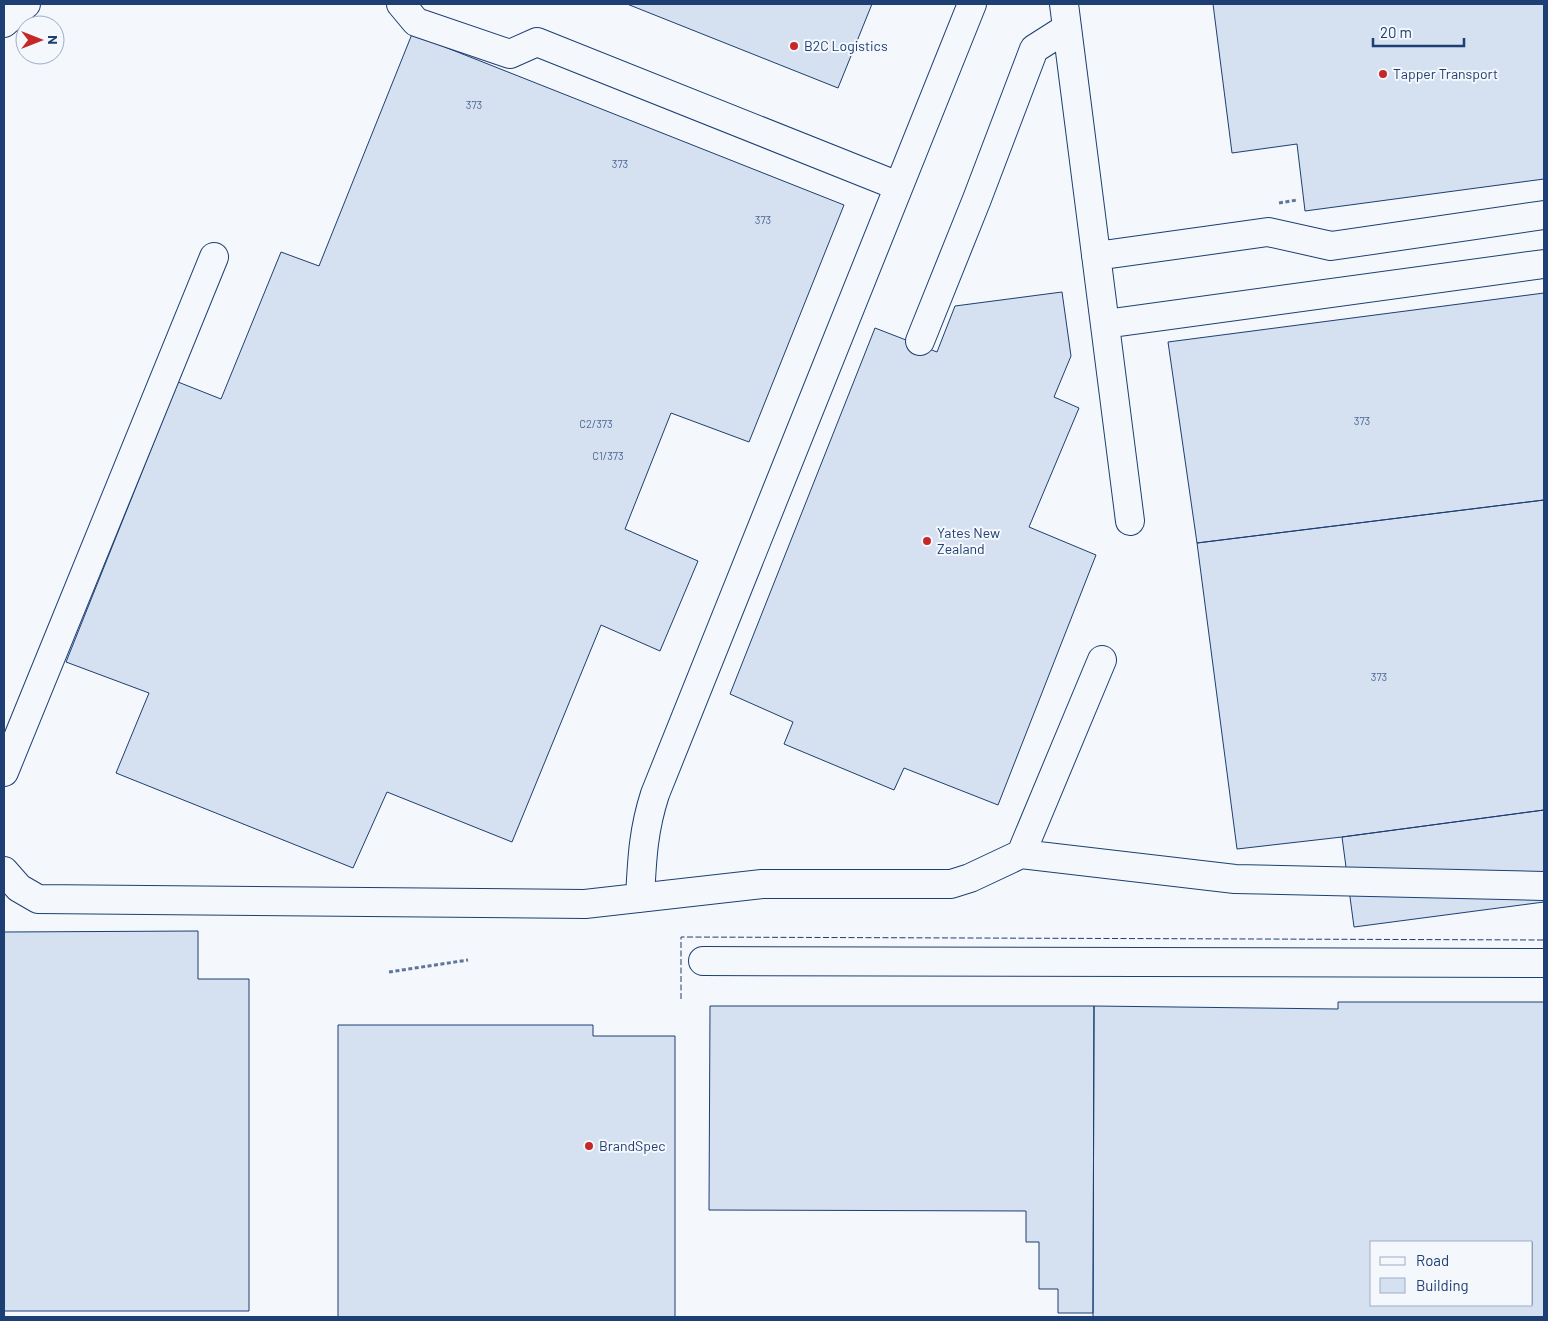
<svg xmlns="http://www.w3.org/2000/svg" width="1548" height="1321" font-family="Barlow,sans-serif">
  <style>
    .building { fill: #d5e0f0; stroke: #1d3f73; fill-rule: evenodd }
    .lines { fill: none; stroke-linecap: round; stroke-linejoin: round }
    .minor-casing { stroke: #1d3f73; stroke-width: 30 }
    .path { stroke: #5e769c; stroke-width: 3; stroke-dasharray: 4 2.5; stroke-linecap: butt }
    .minor { stroke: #f4f7fb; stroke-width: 28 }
    .fence { stroke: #1d3f73; stroke-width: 1; stroke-dasharray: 6 2.5; stroke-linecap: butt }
    .poi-dot { fill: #c62828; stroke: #f4f7fb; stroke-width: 2 }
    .labels { text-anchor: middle; stroke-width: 4; stroke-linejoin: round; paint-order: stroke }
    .number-label { font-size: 11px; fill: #4b6792 }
    .poi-label { font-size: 14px; fill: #1d3f73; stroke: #f4f7fb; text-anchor: start }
  </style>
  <rect width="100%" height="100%" fill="#f4f7fb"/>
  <path class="building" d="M627 4H872L838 88Z
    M1213 4H1544V179L1305 211 1297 144 1232 153Z
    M412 34 844 205 749 442 671 413 625 529 698 561 660 651 601 625 512 842 387 792 353 868 116 773 149 693 66 662 178 382 221 399 281 252 319 266Z
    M1062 292 1071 356 1054 397 1079 408 1029 527 1096 555 998 805 904 768 894 790 784 744 793 722 730 694 875 328 937 352 955 306Z
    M1544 293V500L1197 543 1168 342Z
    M1544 500V810L1342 837 1237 849 1197 543Z
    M1544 810V902L1354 927 1342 837Z
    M198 931V979H249V1311H4V932Z
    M1338 1002H1544V1317H1093L1094 1006 1338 1009ZM1372 1242H1532V1305H1372Z
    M710 1006H1094L1093 1313H1058V1289H1039V1242H1026V1211L709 1210Z
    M338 1025H593V1036H675V1317H338Z"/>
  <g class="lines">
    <g class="minor-casing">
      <path id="minor" d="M401 4 416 22 510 54 537 42 898 186
        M1064 4 1130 521
        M4 23 26 4
        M1096 256 1268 232 1331 246 1544 215
        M1105 324 1544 264
        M920 341 977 199 1034 49 1067 28
        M4 772 214 257
        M1021 854 1235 879 1544 886
        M4 871 19 888 38 899 585 904 762 884H951L970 878 1021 854 1102 660
        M640 898C642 860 643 831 655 794L972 4
        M703 961 1544 963"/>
    </g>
    <path class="path" d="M1279 203 1297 200
      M389 972 468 960"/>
    <use href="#minor" class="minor"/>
    <path class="fence" d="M681 999V937L1544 940"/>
  </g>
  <g class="poi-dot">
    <circle cx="794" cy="46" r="5"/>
    <circle cx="1383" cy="74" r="5"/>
    <circle cx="927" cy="541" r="5"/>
    <circle cx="589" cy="1146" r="5"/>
  </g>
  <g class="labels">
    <g class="number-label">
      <text x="474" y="109">373</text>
      <text x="620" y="168">373</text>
      <text x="763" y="224">373</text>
      <text x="1362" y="425">373</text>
      <text x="596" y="428">C2/373</text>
      <text x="608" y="460">C1/373</text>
      <text x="1379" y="681">373</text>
    </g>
    <g class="poi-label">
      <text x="804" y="51">B2C Logistics</text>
      <text x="1393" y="79">Tapper Transport</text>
      <text x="937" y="538">Yates New<tspan x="937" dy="16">Zealand</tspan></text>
      <text x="599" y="1151">BrandSpec</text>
    </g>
  </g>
  <rect width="1548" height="1321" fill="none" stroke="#1d3f73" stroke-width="10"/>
  <rect x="1370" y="1241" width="162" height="65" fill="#f4f7fb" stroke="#9eadc5"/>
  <rect x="1380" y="1257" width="25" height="8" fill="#f4f7fb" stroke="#9eadc5"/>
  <text x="1416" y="1266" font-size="15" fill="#1d3f73">Road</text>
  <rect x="1380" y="1278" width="25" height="15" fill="#d5e0f0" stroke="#9eadc5"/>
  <text x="1416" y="1291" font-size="15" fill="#1d3f73">Building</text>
  <g transform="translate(40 40) rotate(90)"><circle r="24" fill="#f4f7fb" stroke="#9eadc5"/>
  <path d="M0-4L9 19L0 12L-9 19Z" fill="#c62828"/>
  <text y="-8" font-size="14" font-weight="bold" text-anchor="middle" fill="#1d3f73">N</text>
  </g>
  <path d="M1373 38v8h91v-8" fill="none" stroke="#1d3f73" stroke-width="2.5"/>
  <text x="1380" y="38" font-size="15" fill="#1d3f73" stroke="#f4f7fb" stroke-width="4" paint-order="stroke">20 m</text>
</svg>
